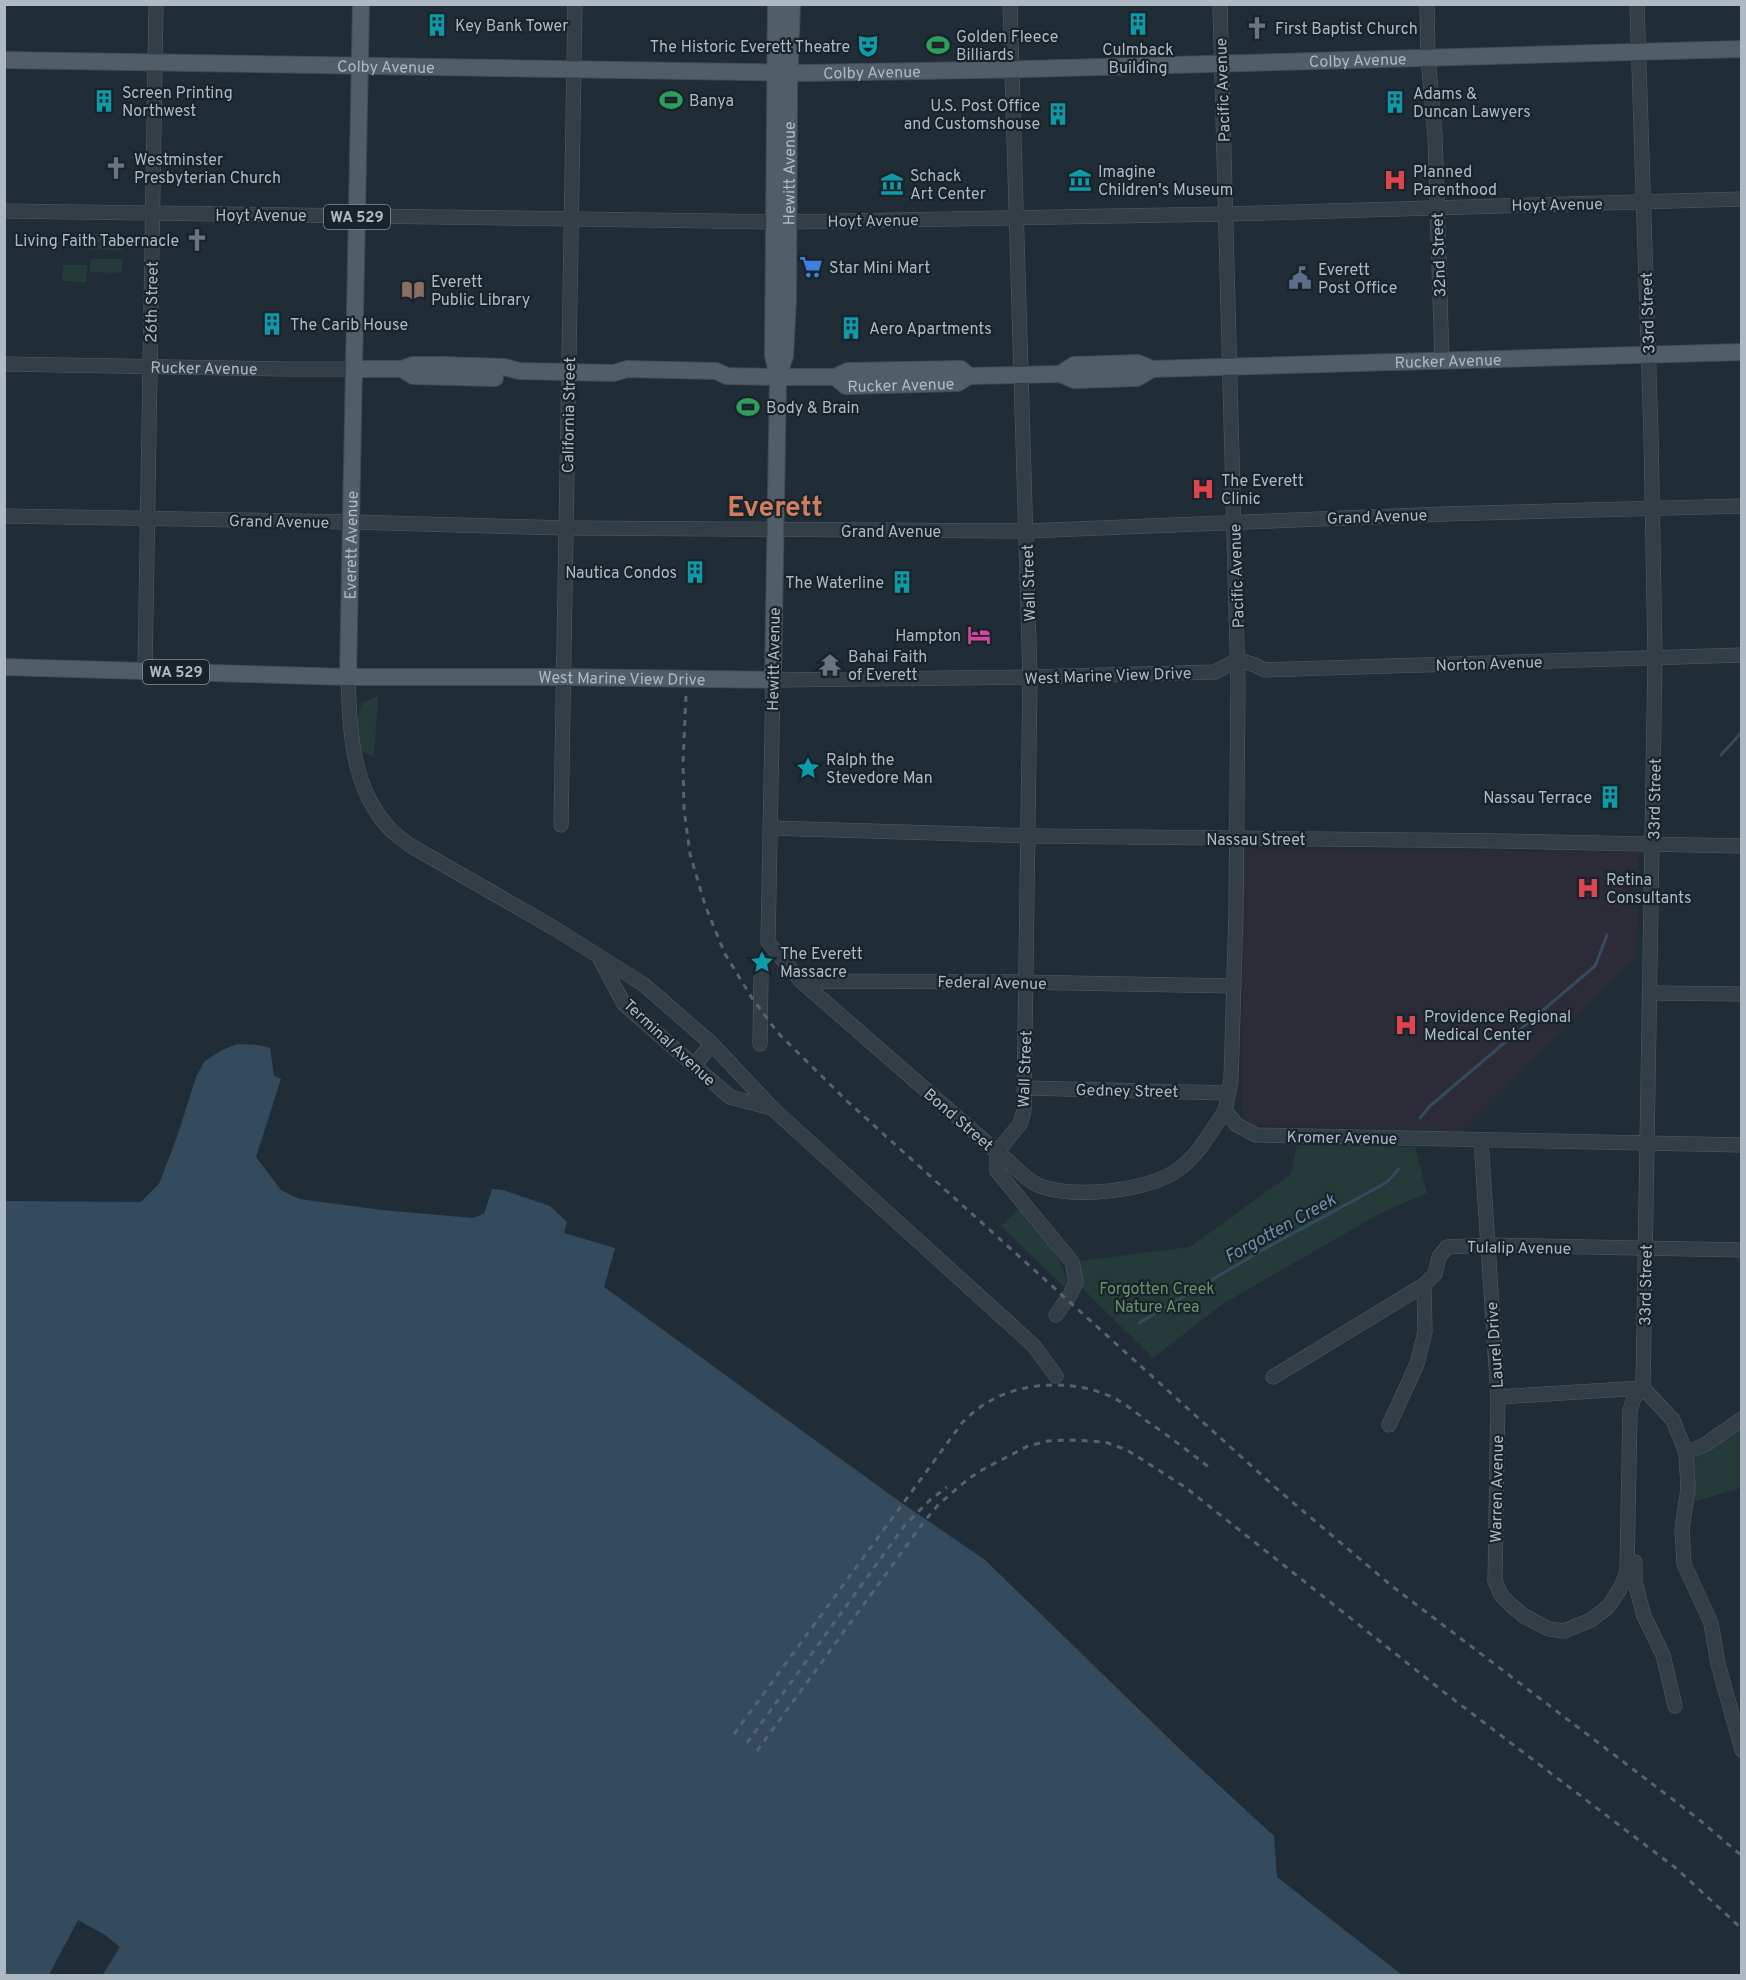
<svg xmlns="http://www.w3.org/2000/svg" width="1746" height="1980" font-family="Overpass,sans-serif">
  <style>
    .medical { fill: #2b2c38 }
    .green { fill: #253b39 }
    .water { fill: #344b5d }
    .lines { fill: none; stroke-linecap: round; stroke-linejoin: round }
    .stream { stroke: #344b5d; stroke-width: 3 }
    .minor-casing { stroke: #515c65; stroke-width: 15 }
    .major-casing { stroke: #404a53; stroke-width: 18 }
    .minor { stroke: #343e47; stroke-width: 14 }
    .major { stroke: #525e67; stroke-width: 16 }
    .rail { stroke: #56636e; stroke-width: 3; stroke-dasharray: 6 6; stroke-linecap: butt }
    .labels { text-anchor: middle; stroke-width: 4.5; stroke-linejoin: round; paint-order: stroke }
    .shield { fill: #19232b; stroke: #818c96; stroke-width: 1.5 }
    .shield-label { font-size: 15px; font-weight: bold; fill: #aeb9c4 }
    .poi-label { font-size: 16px; fill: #aeb9c4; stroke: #19232b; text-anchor: start }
    .street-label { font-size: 16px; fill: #aeb9c4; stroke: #19232b }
    .park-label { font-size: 16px; fill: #66936a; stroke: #19232b }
    .water-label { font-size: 18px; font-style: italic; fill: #6f8fa7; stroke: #19232b }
    .town-label { font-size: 28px; font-weight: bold; fill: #d07e5d; stroke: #19232b }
  </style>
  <rect width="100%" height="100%" fill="#202d36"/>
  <path class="medical" d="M1243 849 1639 852 1637 956 1465 1131 1252 1125 1242 1115Z"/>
  <path class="green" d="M91 234H122V250L90 249Z
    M90 259H122V273L90 272Z
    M63 265H87L86 282 62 281Z
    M378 696 374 757 361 751C357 738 356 716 362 703Z
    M1297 1145 1415 1147 1427 1193 1381 1213 1224 1303 1153 1358 1076 1282 1072 1262 1190 1247 1291 1174Z
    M1021 1207C1034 1225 1072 1267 1065 1288L1001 1226Z
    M1741 1425V1488L1688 1503 1689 1463Z"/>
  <path class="water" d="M237 1044 258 1045 270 1048 274 1076 281 1079 256 1157 281 1190 299 1199 382 1210 473 1218 484 1214 492 1189 503 1190 550 1206 567 1222 564 1233 615 1248 604 1287 892 1496 985 1560 1187 1756 1274 1836 1277 1877 1402 1975 102 1976 120 1947 105 1935 78 1920 49 1975H5V1201L141 1202 159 1184 178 1134 196 1077 204 1062 220 1051Z"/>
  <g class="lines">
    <path class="stream" d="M1721 755 1742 732
      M1420 1118 1430 1106 1595 966 1607 935
      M1139 1323 1264 1249 1371 1191 1387 1182 1399 1169"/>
    <g class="minor-casing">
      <g id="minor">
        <path d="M1220 4 1238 685 1236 911 1231 1080 1225 1111"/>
        <path d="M1427 4 1428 58 1435 135 1442 361"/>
        <path d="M4 211 788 222 1225 214 1742 199"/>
        <path id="s1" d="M4 364 288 369H355"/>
        <path d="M4 516 352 522 566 528 1026 531 1445 514 1742 506"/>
        <path d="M1238 660 1215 672 1030 677 773 680 768 942 801 981 997 1152C1012 1162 1023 1179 1040 1186 1075 1199 1149 1191 1179 1169 1199 1154 1211 1131 1225 1111L1237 1125 1256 1135 1742 1145"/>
        <path d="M1238 660 1255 665 1265 670 1742 655"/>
        <path d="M145 672 156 4"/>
        <path d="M348 677C350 730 351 788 390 829 396 835 404 841 411 846L554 928 643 984 712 1044 772 1108 1034 1346 1056 1376"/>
        <path d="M561 825 575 4"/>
        <path d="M770 828 1031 836 1506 841 1742 846"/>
        <path d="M600 959 624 1004 730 1097 772 1108"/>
        <path d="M801 981 1015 982 1234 986"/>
        <path d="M1650 993 1742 994"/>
        <path d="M760 1044 761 972"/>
        <path d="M694 1065 712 1044"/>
        <path d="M1025 1088 1229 1093"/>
        <path d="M1481 1140 1498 1397 1495 1581 1501 1595 1511 1605 1524 1616 1549 1629 1564 1631 1591 1620 1608 1607 1620 1589 1627 1572 1630 1410 1634 1398 1643 1388 1655 657 1651 435 1637 4"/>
        <path d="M997 1152 1020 1124 1024 1111 1030 677 1010 4"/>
        <path d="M997 1152V1171L1072 1262 1076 1282 1070 1295 1056 1315"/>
        <path d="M1273 1377 1424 1285 1435 1274 1439 1257 1447 1247 1487 1245 1742 1250"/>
        <path d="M1498 1397 1643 1388 1673 1420 1686 1453 1688 1488 1682 1529 1684 1564 1711 1623 1718 1664 1742 1750"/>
        <path d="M1389 1425 1417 1364 1425 1332 1424 1285"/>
        <path d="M1686 1453 1706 1444 1742 1419"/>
        <path d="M1635 1562V1582L1644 1616 1663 1655 1675 1706"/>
      </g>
    </g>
    <g class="major-casing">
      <g id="major">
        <path id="s2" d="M4 60 805 73 1026 69 1742 49"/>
        <path d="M355 369H402L413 365H442L504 367 519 371 614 373 627 369 716 371 727 376 778 377H835L848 371 961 369 969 376"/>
        <path d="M402 369 413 376 495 378"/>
        <path id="s3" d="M1060 374 1074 365 1138 363 1152 369 1742 352"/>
        <path id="s4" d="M778 376 785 356 788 299 789 90 792 4"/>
        <path id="s5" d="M835 377 846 386 958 383 969 376 1060 374 1074 380 1137 378 1152 369"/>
        <path id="s6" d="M4 667 348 677H564L773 680 778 377 773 355 776 4"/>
        <path id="s7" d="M348 677 361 4"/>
      </g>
    </g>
    <use href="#minor" class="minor"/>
    <use href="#major" class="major"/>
    <path class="rail" d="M686 696 683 763 684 809 690 854 705 905 725 954 752 998 778 1033 848 1102 1277 1489 1393 1587 1696 1817 1742 1856
      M734 1734 962 1423C967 1418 973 1412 979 1408 1013 1383 1063 1379 1102 1393 1120 1399 1134 1411 1148 1422 1170 1437 1191 1453 1211 1469
      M747 1743 905 1525 930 1500 947 1487
      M757 1751 923 1523 938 1505 967 1480 980 1471 1028 1446 1048 1441 1073 1440 1105 1442 1127 1450 1185 1487 1445 1693 1677 1869 1742 1929"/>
  </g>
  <defs>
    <g id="building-bare" transform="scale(1.8)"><path d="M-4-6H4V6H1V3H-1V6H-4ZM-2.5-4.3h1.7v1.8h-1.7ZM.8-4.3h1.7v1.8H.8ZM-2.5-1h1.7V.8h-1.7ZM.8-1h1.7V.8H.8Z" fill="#0f9aa8" stroke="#19232b" stroke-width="2.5" paint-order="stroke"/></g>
    <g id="church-bare" transform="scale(1.8)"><path d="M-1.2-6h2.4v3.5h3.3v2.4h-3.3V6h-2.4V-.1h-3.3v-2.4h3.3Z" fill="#6b7280" stroke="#19232b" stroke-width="2.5" paint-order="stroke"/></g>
    <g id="stadium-bare" transform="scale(1.8)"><path d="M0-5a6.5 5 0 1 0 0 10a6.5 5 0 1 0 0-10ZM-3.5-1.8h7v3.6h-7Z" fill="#2e9e5b" stroke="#19232b" stroke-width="2.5" paint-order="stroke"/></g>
    <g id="theatre-bare" transform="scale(1.8)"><path d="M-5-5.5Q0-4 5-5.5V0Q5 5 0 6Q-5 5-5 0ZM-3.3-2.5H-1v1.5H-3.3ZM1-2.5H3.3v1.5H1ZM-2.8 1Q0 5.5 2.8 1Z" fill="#0f9aa8" stroke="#19232b" stroke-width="2.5" paint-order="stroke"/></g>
    <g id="museum-bare" transform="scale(1.8)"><path d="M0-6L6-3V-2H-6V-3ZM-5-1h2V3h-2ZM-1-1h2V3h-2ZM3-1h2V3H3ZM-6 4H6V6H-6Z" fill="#0f9aa8" stroke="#19232b" stroke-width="2.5" paint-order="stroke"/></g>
    <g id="hospital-bare" transform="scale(1.8)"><path d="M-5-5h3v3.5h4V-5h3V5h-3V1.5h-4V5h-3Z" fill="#e0444e" stroke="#19232b" stroke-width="2.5" paint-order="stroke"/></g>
    <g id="supermarket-bare" transform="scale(1.8)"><path d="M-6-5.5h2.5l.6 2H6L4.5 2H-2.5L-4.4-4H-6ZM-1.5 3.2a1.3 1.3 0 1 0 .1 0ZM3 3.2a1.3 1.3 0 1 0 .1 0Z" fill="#3f7fe0" stroke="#19232b" stroke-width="2.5" paint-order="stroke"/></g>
    <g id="civic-bare" transform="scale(1.8)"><path d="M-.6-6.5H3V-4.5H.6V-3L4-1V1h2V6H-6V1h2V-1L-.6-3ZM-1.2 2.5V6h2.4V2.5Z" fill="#5c6f8a" stroke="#19232b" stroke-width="2.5" paint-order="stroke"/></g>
    <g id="library-bare" transform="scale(1.8)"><path d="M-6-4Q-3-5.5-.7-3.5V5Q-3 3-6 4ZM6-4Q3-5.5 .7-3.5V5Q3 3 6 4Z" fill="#8d6e63" stroke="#19232b" stroke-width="2.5" paint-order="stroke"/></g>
    <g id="hotel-bare" transform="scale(1.8)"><path d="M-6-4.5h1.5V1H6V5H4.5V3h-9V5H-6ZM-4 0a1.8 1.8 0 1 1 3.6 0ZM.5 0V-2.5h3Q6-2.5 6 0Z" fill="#d1479c" stroke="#19232b" stroke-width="2.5" paint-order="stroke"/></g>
    <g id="temple-bare" transform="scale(1.8)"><path d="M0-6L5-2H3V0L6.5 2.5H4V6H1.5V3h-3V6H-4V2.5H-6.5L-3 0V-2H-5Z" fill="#6b7280" stroke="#19232b" stroke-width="2.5" paint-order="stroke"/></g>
    <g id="sight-bare" transform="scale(1.8)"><path d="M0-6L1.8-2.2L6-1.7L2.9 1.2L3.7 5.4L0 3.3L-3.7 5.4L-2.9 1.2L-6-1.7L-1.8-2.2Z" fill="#0f9aa8" stroke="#19232b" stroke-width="2.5" paint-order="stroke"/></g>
  </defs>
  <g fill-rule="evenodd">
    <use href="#building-bare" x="1138" y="24"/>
    <use href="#building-bare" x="437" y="25"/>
    <use href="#church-bare" x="1257" y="28"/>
    <use href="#stadium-bare" x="938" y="45"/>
    <use href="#theatre-bare" x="868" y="46"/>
    <use href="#stadium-bare" x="671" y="100"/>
    <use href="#building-bare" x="104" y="101"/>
    <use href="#building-bare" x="1395" y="102"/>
    <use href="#building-bare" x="1058" y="114"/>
    <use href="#church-bare" x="116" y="168"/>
    <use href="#museum-bare" x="1080" y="180"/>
    <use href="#hospital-bare" x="1395" y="180"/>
    <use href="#museum-bare" x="892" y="184"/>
    <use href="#church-bare" x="197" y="240"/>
    <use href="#supermarket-bare" x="811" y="267"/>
    <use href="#civic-bare" x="1300" y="278"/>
    <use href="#library-bare" x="413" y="290"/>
    <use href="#building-bare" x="272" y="324"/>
    <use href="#building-bare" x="851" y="328"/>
    <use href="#stadium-bare" x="748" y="407"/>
    <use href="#hospital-bare" x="1203" y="489"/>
    <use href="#building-bare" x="695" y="572"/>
    <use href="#building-bare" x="902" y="582"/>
    <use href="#hotel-bare" x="979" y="635"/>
    <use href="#temple-bare" x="830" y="665"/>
    <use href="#sight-bare" x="808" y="768"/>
    <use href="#building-bare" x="1610" y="797"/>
    <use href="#hospital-bare" x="1588" y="888"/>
    <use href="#sight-bare" x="762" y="962"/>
    <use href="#hospital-bare" x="1406" y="1025"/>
  </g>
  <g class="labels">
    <g class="shield">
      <rect x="324" y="205" width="66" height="24" rx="4.5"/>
      <rect x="143" y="660" width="66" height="24" rx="4.5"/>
    </g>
    <g class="shield-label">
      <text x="357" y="222">WA 529</text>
      <text x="176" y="677">WA 529</text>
    </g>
    <g class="poi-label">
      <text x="455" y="31">Key Bank Tower</text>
      <text x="1275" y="34">First Baptist Church</text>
      <text x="956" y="42">Golden Fleece<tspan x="956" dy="18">Billiards</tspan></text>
      <text x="850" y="52" text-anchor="end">The Historic Everett Theatre</text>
      <text x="1138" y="55" text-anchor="middle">Culmback<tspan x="1138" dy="18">Building</tspan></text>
      <text x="122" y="98">Screen Printing<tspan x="122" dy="18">Northwest</tspan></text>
      <text x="1413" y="99">Adams &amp;<tspan x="1413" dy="18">Duncan Lawyers</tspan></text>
      <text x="689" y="106">Banya</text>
      <text x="1040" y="111" text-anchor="end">U.S. Post Office<tspan x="1040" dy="18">and Customshouse</tspan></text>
      <text x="134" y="165">Westminster<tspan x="134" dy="18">Presbyterian Church</tspan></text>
      <text x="1098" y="177">Imagine<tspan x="1098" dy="18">Children's Museum</tspan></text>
      <text x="1413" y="177">Planned<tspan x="1413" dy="18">Parenthood</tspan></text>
      <text x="910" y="181">Schack<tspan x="910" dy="18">Art Center</tspan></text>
      <text x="179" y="246" text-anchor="end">Living Faith Tabernacle</text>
      <text x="829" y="273">Star Mini Mart</text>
      <text x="1318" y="275">Everett<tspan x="1318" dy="18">Post Office</tspan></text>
      <text x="431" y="287">Everett<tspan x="431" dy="18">Public Library</tspan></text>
      <text x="290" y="330">The Carib House</text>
      <text x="869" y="334">Aero Apartments</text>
      <text x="766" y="413">Body &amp; Brain</text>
      <text x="1221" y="486">The Everett<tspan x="1221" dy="18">Clinic</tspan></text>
      <text x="677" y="578" text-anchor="end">Nautica Condos</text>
      <text x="884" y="588" text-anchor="end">The Waterline</text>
      <text x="961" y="641" text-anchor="end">Hampton</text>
      <text x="848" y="662">Bahai Faith<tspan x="848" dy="18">of Everett</tspan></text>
      <text x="826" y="765">Ralph the<tspan x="826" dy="18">Stevedore Man</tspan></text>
      <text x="1592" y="803" text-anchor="end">Nassau Terrace</text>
      <text x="1606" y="885">Retina<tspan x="1606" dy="18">Consultants</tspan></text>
      <text x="780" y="959">The Everett<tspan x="780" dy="18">Massacre</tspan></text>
      <text x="1424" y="1022">Providence Regional<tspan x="1424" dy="18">Medical Center</tspan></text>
    </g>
    <g class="street-label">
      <text dy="6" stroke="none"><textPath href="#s2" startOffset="1354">Colby Avenue</textPath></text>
      <text dy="6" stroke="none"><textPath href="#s2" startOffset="382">Colby Avenue</textPath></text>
      <text dy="6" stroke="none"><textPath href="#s2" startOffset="868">Colby Avenue</textPath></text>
      <text transform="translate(1222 90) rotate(-92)" y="6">Pacific Avenue</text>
      <text dy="6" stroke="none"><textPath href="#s4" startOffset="204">Hewitt Avenue</textPath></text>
      <text transform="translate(1557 204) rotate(-1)" y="6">Hoyt Avenue</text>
      <text x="261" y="221">Hoyt Avenue</text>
      <text transform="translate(873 220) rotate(-1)" y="6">Hoyt Avenue</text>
      <text transform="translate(1438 255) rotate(-92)" y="6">32nd Street</text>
      <text transform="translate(151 302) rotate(-89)" y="6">26th Street</text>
      <text transform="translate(1647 313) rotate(-92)" y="6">33rd Street</text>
      <text dy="6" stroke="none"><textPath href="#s3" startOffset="392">Rucker Avenue</textPath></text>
      <text dy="6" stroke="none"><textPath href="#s1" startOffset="200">Rucker Avenue</textPath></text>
      <text dy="6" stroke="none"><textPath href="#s5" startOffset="69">Rucker Avenue</textPath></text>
      <text transform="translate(568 415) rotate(-89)" y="6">California Street</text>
      <text transform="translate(1377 516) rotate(-2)" y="6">Grand Avenue</text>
      <text transform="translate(279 521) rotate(1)" y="6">Grand Avenue</text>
      <text x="891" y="537">Grand Avenue</text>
      <text dy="6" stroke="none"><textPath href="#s7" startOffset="132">Everett Avenue</textPath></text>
      <text transform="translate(1236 576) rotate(-92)" y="6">Pacific Avenue</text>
      <text transform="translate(1028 583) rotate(-92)" y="6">Wall Street</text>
      <text transform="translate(773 659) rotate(-89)" y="6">Hewitt Avenue</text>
      <text transform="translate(1489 663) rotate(-2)" y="6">Norton Avenue</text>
      <text transform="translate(1108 675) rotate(-2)" y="6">West Marine View Drive</text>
      <text dy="6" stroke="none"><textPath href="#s6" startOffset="618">West Marine View Drive</textPath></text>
      <text transform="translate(1654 799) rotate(-89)" y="6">33rd Street</text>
      <text x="1256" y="845">Nassau Street</text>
      <text transform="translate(992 982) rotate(1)" y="6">Federal Avenue</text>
      <text transform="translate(670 1042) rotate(43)" y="6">Terminal Avenue</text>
      <text transform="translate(1024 1069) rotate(-88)" y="6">Wall Street</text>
      <text transform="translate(1127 1090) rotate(1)" y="6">Gedney Street</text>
      <text transform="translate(959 1119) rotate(41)" y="6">Bond Street</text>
      <text transform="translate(1342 1137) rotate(1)" y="6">Kromer Avenue</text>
      <text transform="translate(1519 1247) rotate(1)" y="6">Tulalip Avenue</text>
      <text transform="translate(1645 1285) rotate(-89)" y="6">33rd Street</text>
      <text transform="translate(1494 1345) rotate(-94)" y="6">Laurel Drive</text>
      <text transform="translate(1496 1489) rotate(-89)" y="6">Warren Avenue</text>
    </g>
    <g class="park-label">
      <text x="1157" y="1294">Forgotten Creek<tspan x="1157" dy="18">Nature Area</tspan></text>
    </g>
    <g class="water-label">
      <text transform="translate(1280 1228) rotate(-29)" y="6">Forgotten Creek</text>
    </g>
    <g class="town-label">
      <text x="775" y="516">Everett</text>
    </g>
  </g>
  <rect width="1746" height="1980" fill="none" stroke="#aeb9c4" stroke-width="12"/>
</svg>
